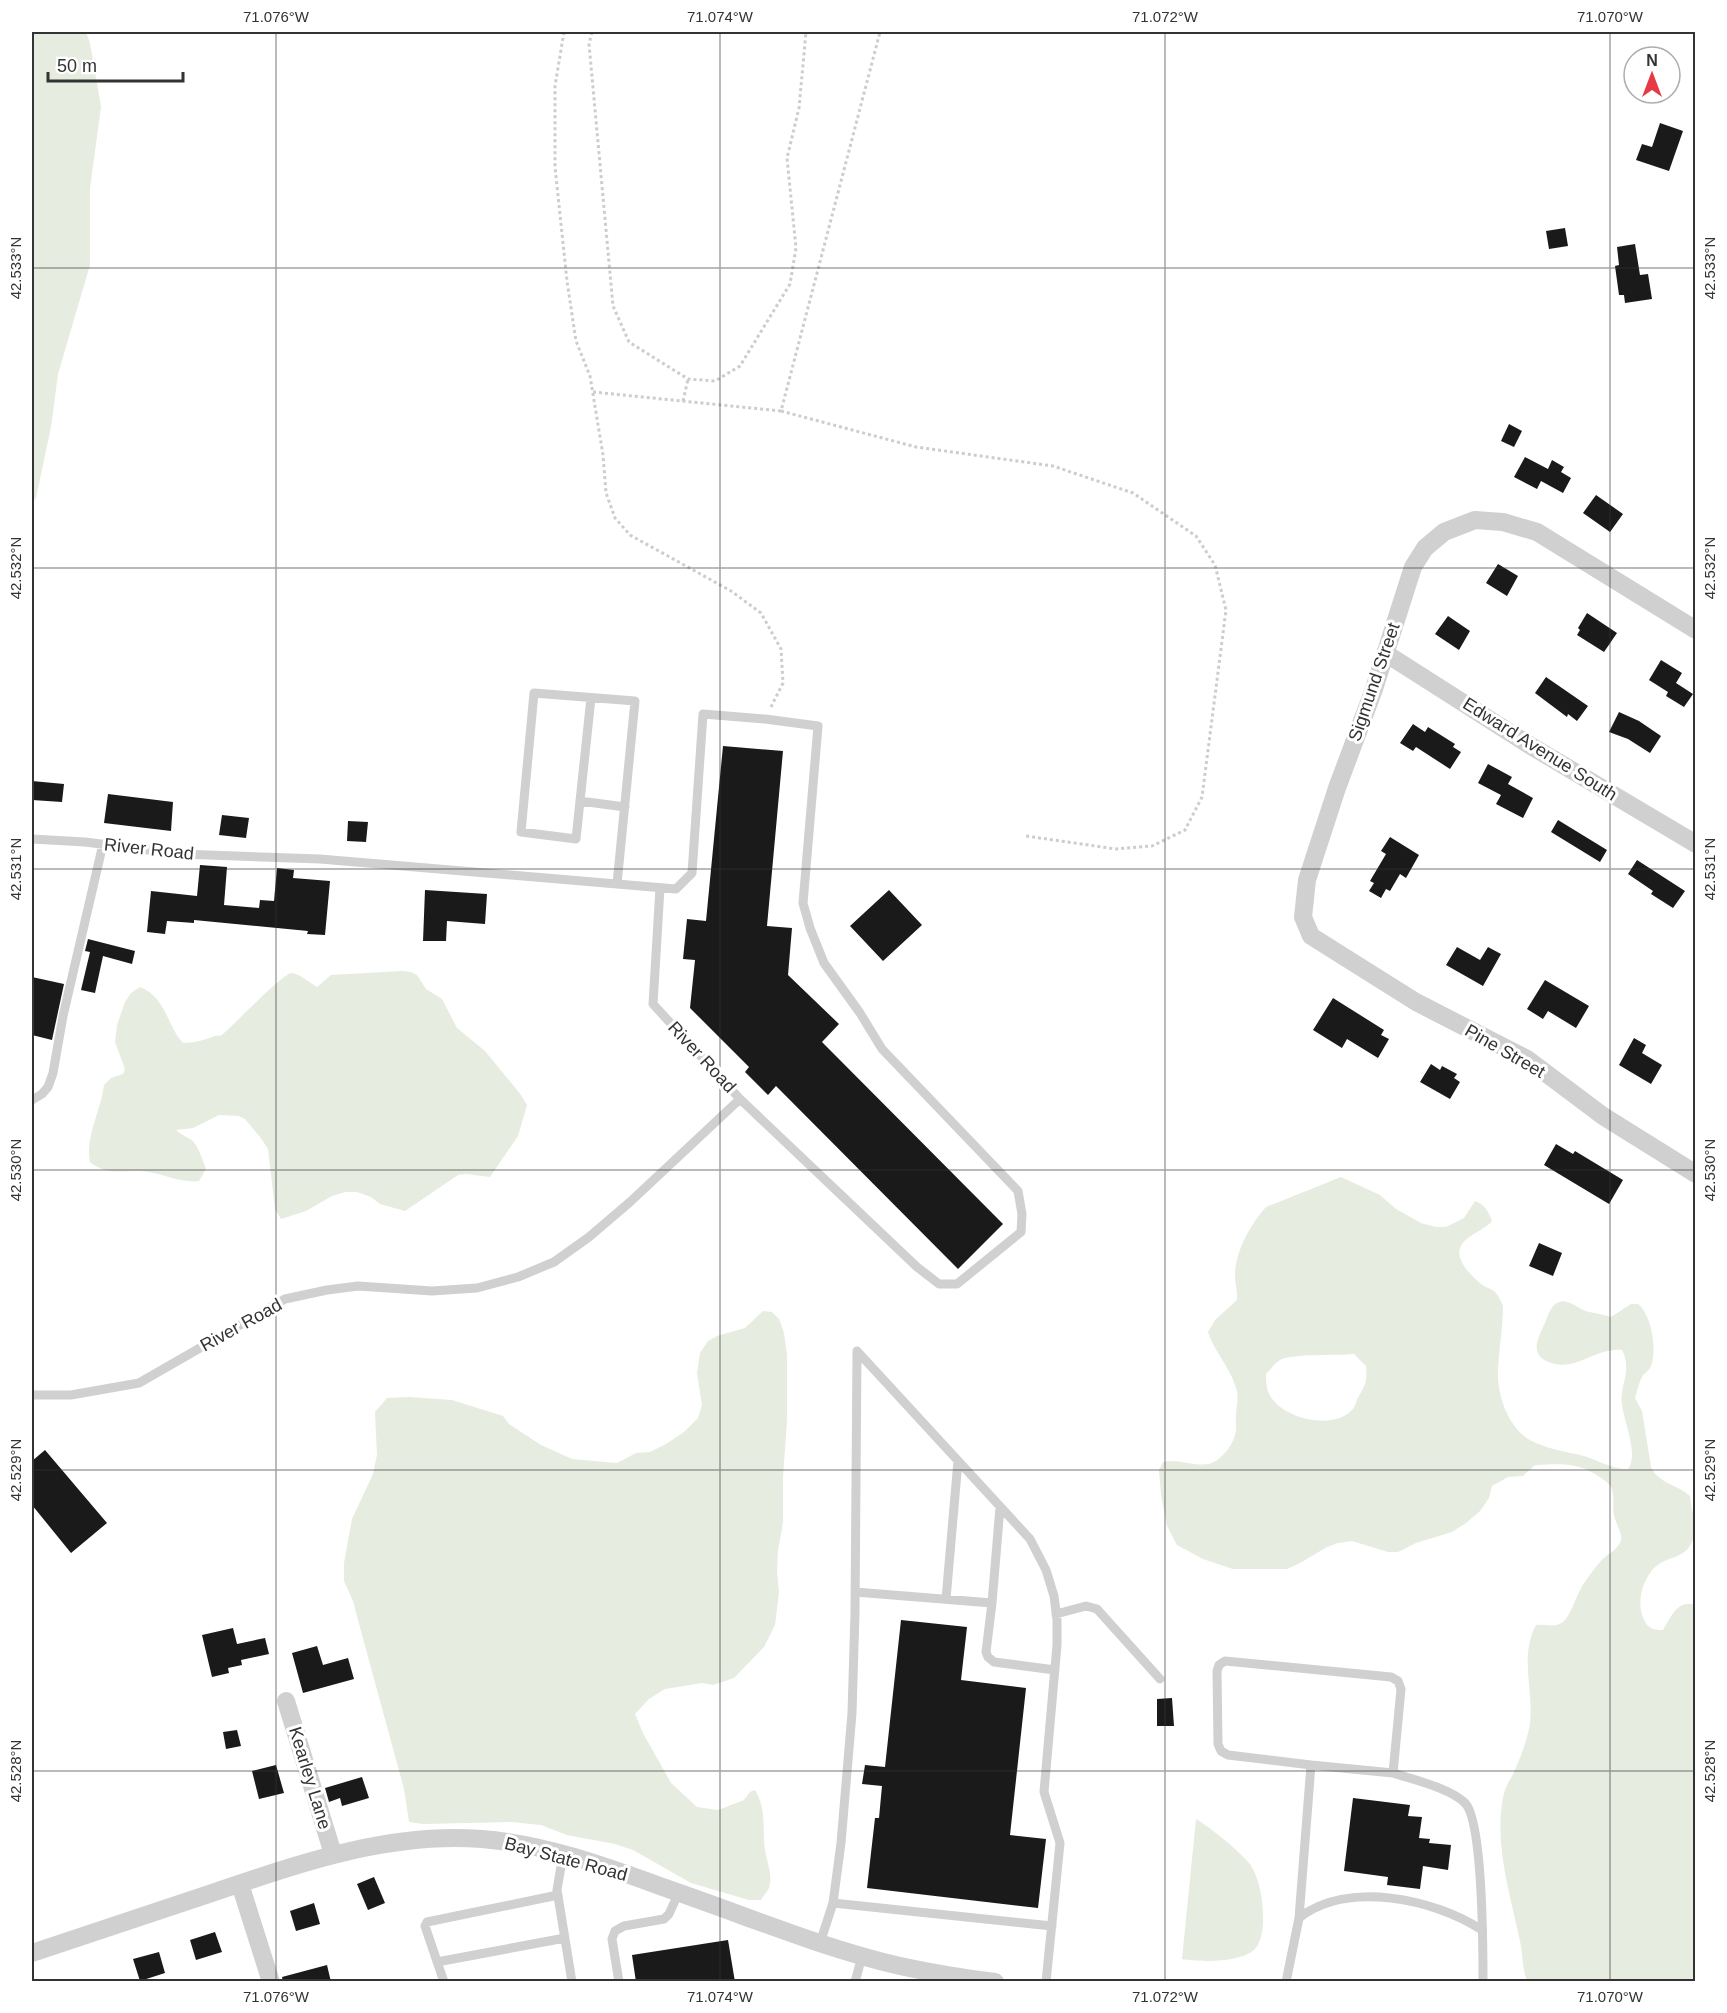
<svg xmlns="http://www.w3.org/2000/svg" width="1727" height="2013" font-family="Arial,sans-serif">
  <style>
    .green { fill: #e6ecdf; fill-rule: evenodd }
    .building { fill: #1a1a1a }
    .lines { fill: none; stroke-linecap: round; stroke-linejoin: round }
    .path { stroke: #cdcdcd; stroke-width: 3; stroke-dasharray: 3 3; stroke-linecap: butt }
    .lane { stroke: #d0d0d0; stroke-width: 9 }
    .street { stroke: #d0d0d0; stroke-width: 18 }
    .ticks { fill: none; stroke: #333; stroke-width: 1.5; stroke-opacity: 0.45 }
    .labels { text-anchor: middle; stroke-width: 6; stroke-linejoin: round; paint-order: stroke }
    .street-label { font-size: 18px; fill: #333; stroke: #fff }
    .neatline { fill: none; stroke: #333; stroke-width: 2 }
    .ticks-label { font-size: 15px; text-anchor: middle; fill: #333 }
  </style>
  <rect width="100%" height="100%" fill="#fff"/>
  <path class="green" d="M32 32H86L90 43 101 107 90 188V265L58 374 51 427 36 498 32 502Z
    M402 971 411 972 417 975 426 989 442 999 457 1028 485 1051 521 1095 527 1105 518 1136 490 1177 466 1174 458 1175 405 1211 380 1204 371 1197 357 1192H345L332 1196 306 1211 281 1219 275 1209 268 1149 260 1137 245 1119 239 1116 219 1115 193 1128 176 1130C181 1135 188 1137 193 1141 199 1148 203 1161 206 1169L199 1181C181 1183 166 1175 149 1172 129 1168 109 1178 90 1162 85 1136 101 1111 104 1085L111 1078 123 1074 125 1069 115 1042 117 1025 125 1002 131 993 140 987C166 997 167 1026 183 1043 195 1043 204 1040 215 1036 221 1034 218 1038 223 1034 234 1025 284 972 292 973 300 974 310 983 317 987L331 975Z
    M1341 1177 1380 1195 1396 1209 1421 1223 1436 1227H1446L1464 1218 1475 1201C1484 1204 1489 1212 1492 1221 1484 1231 1465 1235 1460 1248 1455 1261 1475 1280 1484 1286 1489 1289 1493 1289 1496 1293 1499 1297 1501 1301 1503 1306 1503 1327 1499 1348 1498 1370 1497 1393 1506 1421 1524 1436 1534 1445 1563 1452 1576 1454 1593 1457 1611 1470 1628 1469 1639 1455 1624 1422 1622 1405 1619 1385 1633 1371 1622 1350 1598 1347 1578 1369 1555 1364 1529 1358 1536 1342 1544 1325 1548 1317 1550 1305 1559 1302 1569 1298 1579 1310 1589 1312 1597 1313 1604 1315 1611 1317L1631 1304H1638C1652 1315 1658 1353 1650 1368 1648 1371 1645 1373 1643 1375 1639 1382 1637 1391 1635 1398L1642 1411 1651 1467C1659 1484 1677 1484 1690 1496 1691 1512 1699 1526 1692 1542 1685 1559 1666 1556 1654 1568 1642 1581 1636 1603 1644 1620 1648 1629 1654 1630 1663 1630 1671 1617 1678 1599 1695 1605V1981H1527C1522 1968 1523 1955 1520 1941 1510 1893 1493 1842 1504 1793 1506 1785 1511 1779 1514 1772 1520 1759 1526 1743 1529 1729 1536 1694 1518 1659 1536 1625 1545 1624 1555 1628 1563 1622 1571 1616 1577 1592 1585 1582 1589 1576 1599 1562 1605 1557 1611 1553 1617 1549 1621 1541 1623 1534 1615 1522 1614 1515 1612 1506 1615 1495 1611 1487 1609 1483 1605 1481 1601 1478 1579 1462 1561 1464 1535 1465L1523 1476 1508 1477 1492 1486 1489 1498 1480 1511 1466 1523 1452 1532 1416 1543 1398 1552H1388L1352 1541 1338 1543 1327 1547 1300 1563 1287 1569H1233L1203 1559 1177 1545 1167 1526 1161 1495 1159 1470 1163 1462C1178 1458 1193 1467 1208 1464 1221 1462 1235 1443 1236 1430 1237 1426 1235 1421 1236 1417 1236 1405 1240 1397 1235 1385 1229 1366 1214 1351 1208 1332L1215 1320 1237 1300C1238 1293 1235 1285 1235 1276 1235 1252 1250 1225 1266 1207ZM1354 1354 1366 1366C1367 1382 1366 1383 1359 1396 1356 1400 1356 1405 1353 1409 1333 1433 1273 1417 1267 1388 1266 1383 1266 1378 1266 1374 1271 1369 1275 1363 1280 1360 1292 1353 1337 1356 1354 1354Z
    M763 1311 772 1312 779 1319 784 1333 787 1355V1420L783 1477V1523L778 1550 777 1572 779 1592 775 1625 764 1647 734 1678 713 1685 702 1683 665 1689 649 1699 635 1714 643 1733 671 1783 697 1807 718 1810 744 1800 750 1792 755 1790C767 1809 762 1830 765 1850 767 1863 773 1874 769 1888 767 1892 763 1896 761 1900H749L691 1883 633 1850 615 1844 567 1835 541 1825 511 1822 423 1824 409 1822 404 1789 361 1631 353 1601 344 1581V1563L352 1519 373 1474 377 1455 375 1412 387 1398 409 1397 452 1400 503 1416 509 1424 541 1445 572 1459 617 1463 636 1453 650 1452 666 1444 684 1432 698 1418 702 1405 697 1373 700 1353 708 1341 717 1336 745 1328Z
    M1196 1819C1211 1828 1238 1850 1249 1863 1263 1880 1270 1935 1254 1950 1239 1963 1200 1962 1182 1959Z"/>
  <path class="building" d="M1660 123 1683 131 1669 171 1636 160 1642 144 1652 147Z
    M1565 228 1568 246 1549 249 1546 231Z
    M1635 244 1640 275 1648 274 1652 299 1625 303 1624 295H1619L1615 266 1619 265 1617 247Z
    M1509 424 1522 431 1514 447 1501 441Z
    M1525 457 1548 469 1552 460 1564 467 1561 472 1571 478 1563 493 1541 481 1537 489 1514 477Z
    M1596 495 1623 514 1610 532 1583 513Z
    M1498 564 1518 576 1507 596 1486 583Z
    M1587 613 1617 633 1604 652 1577 635 1580 630 1578 628Z
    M1448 616 1470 631 1459 650 1435 634Z
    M1661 660 1682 673 1676 683 1693 694 1684 707 1666 696 1668 692 1649 680Z
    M1546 677 1588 706 1577 721 1568 714 1567 717 1535 693Z
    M1619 712 1639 721 1661 736 1650 753 1628 739 1609 732Z
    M1413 724 1425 732 1428 727 1455 744 1453 747 1461 752 1450 769 1416 747 1413 751 1400 743Z
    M723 746 783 751 767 926 792 928 788 975 839 1024 822 1042 1003 1224 958 1269 776 1086 768 1095 745 1072 749 1067 690 1008 695 960 683 959 687 919 706 921Z
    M1488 764 1512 777 1508 784 1533 798 1523 818 1496 804 1501 795 1478 783Z
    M32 781 64 784 62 802 32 800Z
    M108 794 173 802 171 831 104 823Z
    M222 815 249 818 246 838 219 835Z
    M1558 820 1607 850 1600 862 1551 832Z
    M348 821 368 822 366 842 347 841Z
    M1390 837 1419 855 1406 878 1400 874 1390 891 1386 889 1381 898 1369 891 1374 883 1370 881 1386 854 1381 851Z
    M1637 860 1685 891 1673 908 1651 894 1653 891 1628 874Z
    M200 865 227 867 224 905 259 908 260 900 274 901 277 868 294 870 293 878 330 881 325 935 307 934 308 931 194 920V923L167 921 165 934 147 932 151 891 197 896Z
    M425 890 487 894 485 924 447 921 446 941H423Z
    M889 890 922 925 883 961 850 926Z
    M88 939 135 951 132 964 103 956 95 993 81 990 90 952 85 951Z
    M1457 947 1480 960 1488 947 1501 954 1483 986 1446 965Z
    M32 977 64 984 52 1040 32 1035Z
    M1545 980 1589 1006 1576 1028 1548 1011 1543 1019 1527 1009Z
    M1333 998 1384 1030 1381 1035 1389 1039 1378 1058 1347 1039 1342 1048 1313 1030Z
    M1634 1038 1646 1045 1642 1053 1662 1065 1651 1084 1619 1065Z
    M1431 1064 1440 1070 1442 1066 1457 1074 1454 1078 1460 1082 1450 1099 1420 1082Z
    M1556 1144 1573 1154 1575 1151 1623 1180 1609 1204 1544 1165Z
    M1539 1243 1562 1253 1553 1276 1529 1266Z
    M45 1450 107 1523 71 1553 32 1505V1461Z
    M901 1620 967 1627 961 1680 1026 1688 1010 1835 1046 1839 1038 1908 867 1888 875 1818H879L882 1786 862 1784 865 1765 885 1767Z
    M233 1628 237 1644 265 1638 269 1654 241 1660 242 1665 228 1668 229 1673 212 1677 202 1635Z
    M317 1646 323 1665 348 1658 354 1679 303 1693 292 1653Z
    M1172 1698 1174 1726H1157V1699Z
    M237 1730 241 1746 226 1749 223 1732Z
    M276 1765 284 1793 259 1799 252 1771Z
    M362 1777 369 1798 342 1806 340 1798 329 1802 325 1788Z
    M1353 1798 1410 1805 1408 1816 1422 1817 1419 1838 1430 1839 1429 1843 1451 1845 1448 1870 1423 1866 1420 1889 1387 1885 1388 1877 1344 1871Z
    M374 1877 385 1903 368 1910 357 1884Z
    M314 1903 320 1924 296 1931 290 1911Z
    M215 1932 222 1952 196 1960 190 1940Z
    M728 1940 735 1982H636L632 1955Z
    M159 1952 165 1973 140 1981 133 1959Z
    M327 1965 331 1982H283L282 1977Z"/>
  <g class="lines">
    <path class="path" d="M564 32 555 86V167L567 281 576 341 590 376 603 455 606 493 615 518 630 535 731 591 761 613 781 649 783 683 771 707
      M592 32 589 44 613 306 629 342 688 379 715 381 740 366 790 284 796 248 787 158 799 108 806 32
      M593 392 781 411 880 32
      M683 401 688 379
      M781 411 916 447 1053 466 1133 493 1196 536 1215 565 1226 610 1202 797 1185 830 1152 846 1116 849 1026 836"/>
    <path class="lane" d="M580 801 591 698
      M32 839 85 842 180 854 320 859 676 889 692 873 703 714 765 719 818 726 803 903 810 928 824 963 860 1013 882 1049 1018 1191 1022 1214 1021 1232 957 1284H939L917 1267 740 1099
      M617 884 635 701 534 693 521 832 576 839 580 801 625 807
      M32 1100 42 1094 48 1087 53 1073 63 1016 103 844
      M32 1395H71L139 1383 285 1299 327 1290 358 1286 432 1291 477 1288 518 1277 554 1262 589 1237 630 1202 740 1099 653 1004 660 888
      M1000 1507 992 1603 986 1652 988 1657 994 1662 1055 1670
      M855 1592 992 1603
      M946 1599 958 1461
      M1056 1614 1086 1606 1097 1609 1160 1679
      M1311 1765 1393 1773
      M563 1854 557 1890 572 1982
      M833 1903 1052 1926
      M1299 1918C1347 1880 1435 1899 1482 1930
      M820 1943 833 1903 841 1843 852 1713 855 1613 857 1351 1030 1539 1046 1570 1054 1596 1057 1620V1645L1044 1792 1060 1843 1046 1982
      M437 1962 565 1938
      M444 1982 425 1926 427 1922 558 1895
      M619 1982 612 1939 615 1931 624 1926 664 1919 669 1914 679 1892
      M855 1982 862 1956
      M1286 1982 1299 1918 1311 1765 1228 1755 1221 1751 1218 1744 1217 1671 1219 1665 1225 1661 1391 1677 1398 1681 1401 1689 1393 1773C1414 1780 1450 1788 1465 1803 1483 1821 1483 1951 1483 1982"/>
    <path class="street" d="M1696 630 1537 532 1503 522 1475 520 1444 532 1425 548 1413 567 1374 689 1337 788 1307 880 1303 917 1311 936 1416 1002 1527 1059 1603 1116 1696 1174
      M1385 653 1531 746 1696 844
      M286 1701 333 1854
      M240 1884 271 1982
      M32 1953C94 1932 156 1912 218 1891 304 1862 390 1832 482 1839 547 1844 610 1868 671 1890 747 1916 822 1948 900 1966 932 1973 963 1978 995 1982"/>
  </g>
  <path class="ticks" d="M276 32V1982M720 32V1982M1165 32V1982M1610 32V1982M32 268H1696M32 568H1696M32 869H1696M32 1170H1696M32 1470H1696M32 1771H1696"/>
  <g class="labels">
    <g class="street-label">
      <text transform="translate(1374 682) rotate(-71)" y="6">Sigmund Street</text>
      <text transform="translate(1540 749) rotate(32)" y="6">Edward Avenue South</text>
      <text transform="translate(149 849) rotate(6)" y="6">River Road</text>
      <text transform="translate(1505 1051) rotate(30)" y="6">Pine Street</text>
      <text transform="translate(702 1057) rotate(47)" y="6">River Road</text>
      <text transform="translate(241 1325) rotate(-29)" y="6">River Road</text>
      <text transform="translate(310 1778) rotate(73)" y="6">Kearley Lane</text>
      <text transform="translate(566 1859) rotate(15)" y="6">Bay State Road</text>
    </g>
  </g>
  <rect width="1727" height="2013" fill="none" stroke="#ffffff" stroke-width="66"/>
  <g transform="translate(1652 75)"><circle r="28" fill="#ffffff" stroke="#adadad" stroke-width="1.5"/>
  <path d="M0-4.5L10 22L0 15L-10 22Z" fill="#e63946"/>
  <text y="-9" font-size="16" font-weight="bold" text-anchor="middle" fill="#333333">N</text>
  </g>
  <path d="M48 72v9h135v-9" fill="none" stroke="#333333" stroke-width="3"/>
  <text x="57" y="72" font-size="18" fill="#333333" stroke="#ffffff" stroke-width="4.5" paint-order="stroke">50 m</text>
  <rect x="33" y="33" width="1661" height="1947" class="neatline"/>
  <g class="ticks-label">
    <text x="276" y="22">71.076°W</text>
    <text x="720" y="22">71.074°W</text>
    <text x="1165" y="22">71.072°W</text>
    <text x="1610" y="22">71.070°W</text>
    <text transform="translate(16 268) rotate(-90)" y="5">42.533°N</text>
    <text transform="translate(1710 268) rotate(-90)" y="5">42.533°N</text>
    <text transform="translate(16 568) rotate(-90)" y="5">42.532°N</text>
    <text transform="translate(1710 568) rotate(-90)" y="5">42.532°N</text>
    <text transform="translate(16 869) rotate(-90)" y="5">42.531°N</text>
    <text transform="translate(1710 869) rotate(-90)" y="5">42.531°N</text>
    <text transform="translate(16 1170) rotate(-90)" y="5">42.530°N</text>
    <text transform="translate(1710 1170) rotate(-90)" y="5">42.530°N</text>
    <text transform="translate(16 1470) rotate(-90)" y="5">42.529°N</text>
    <text transform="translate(1710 1470) rotate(-90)" y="5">42.529°N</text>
    <text transform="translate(16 1771) rotate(-90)" y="5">42.528°N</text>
    <text transform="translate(1710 1771) rotate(-90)" y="5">42.528°N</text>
    <text x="276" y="2002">71.076°W</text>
    <text x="720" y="2002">71.074°W</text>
    <text x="1165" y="2002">71.072°W</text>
    <text x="1610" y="2002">71.070°W</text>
  </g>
</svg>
